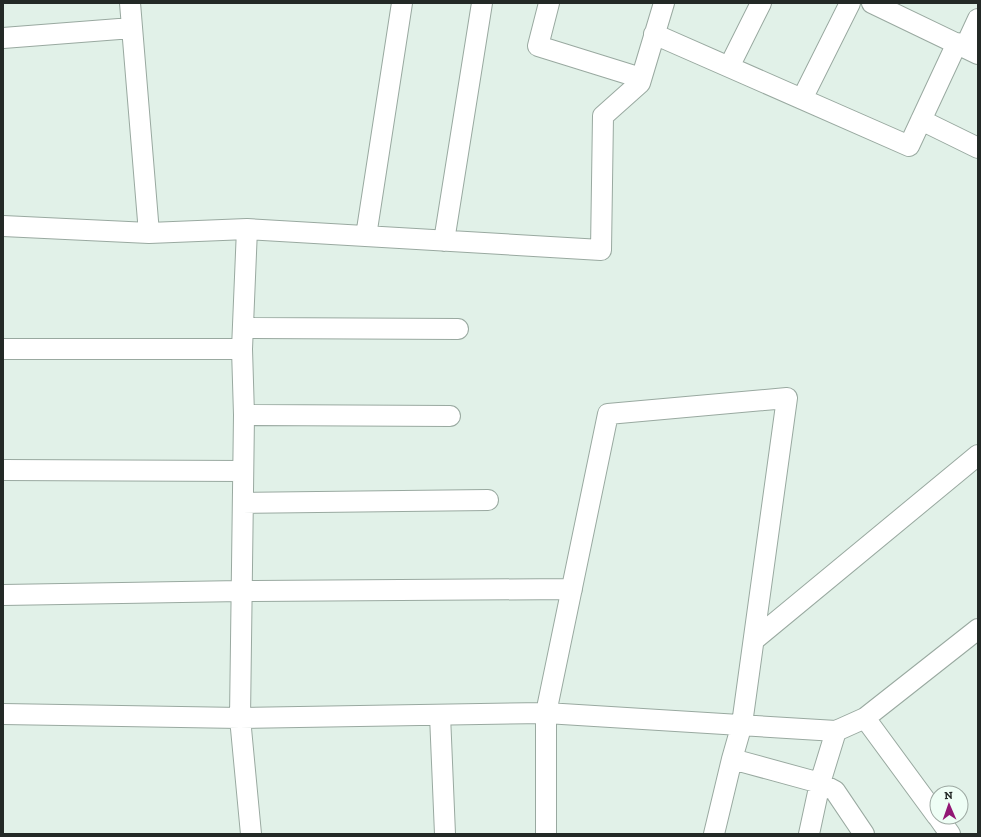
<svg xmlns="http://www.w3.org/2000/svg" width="981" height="837" font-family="'Zilla Slab',serif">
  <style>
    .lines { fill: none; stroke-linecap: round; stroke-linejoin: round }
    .minor-casing { stroke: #99a9a0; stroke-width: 22 }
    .minor { stroke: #fff; stroke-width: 20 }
  </style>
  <rect width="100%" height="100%" fill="#e1f1e8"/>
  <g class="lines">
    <g class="minor-casing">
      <path id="minor" d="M130 3 149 233 247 229 242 349 244 415 240 718 251 834
        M549 3 538 46 641 78
        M872 3 978 54
        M654 34 909 146 957 43
        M3 38 132 28
        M965 47 978 19
        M729 67 761 3
        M802 99 850 3
        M921 120 978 148
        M3 226 149 233
        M247 229 601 250 603 116 640 83 664 3
        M366 236 402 3
        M444 241 482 3
        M243 328 458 329
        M3 349H242
        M244 415 450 416
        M3 470 243 471
        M243 503 488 500
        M3 595 241 591 572 589
        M754 640 978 455
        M3 714 240 718 546 713 836 731 865 718 978 629
        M440 715 445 834
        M865 718 937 816
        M732 759 820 783 835 791 864 834
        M938 817 950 834
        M546 834V713L608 414 787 398 742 724 732 759 714 834
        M809 834 820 783 836 731"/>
    </g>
    <use href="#minor" class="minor"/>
  </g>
  <rect width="981" height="837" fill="none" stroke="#232926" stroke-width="8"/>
  <g transform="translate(949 805) rotate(358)"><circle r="19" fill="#eefef5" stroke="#9da9a2"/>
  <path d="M0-3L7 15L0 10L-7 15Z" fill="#921875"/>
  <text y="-6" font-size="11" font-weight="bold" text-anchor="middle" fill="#232926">N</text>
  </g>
</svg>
